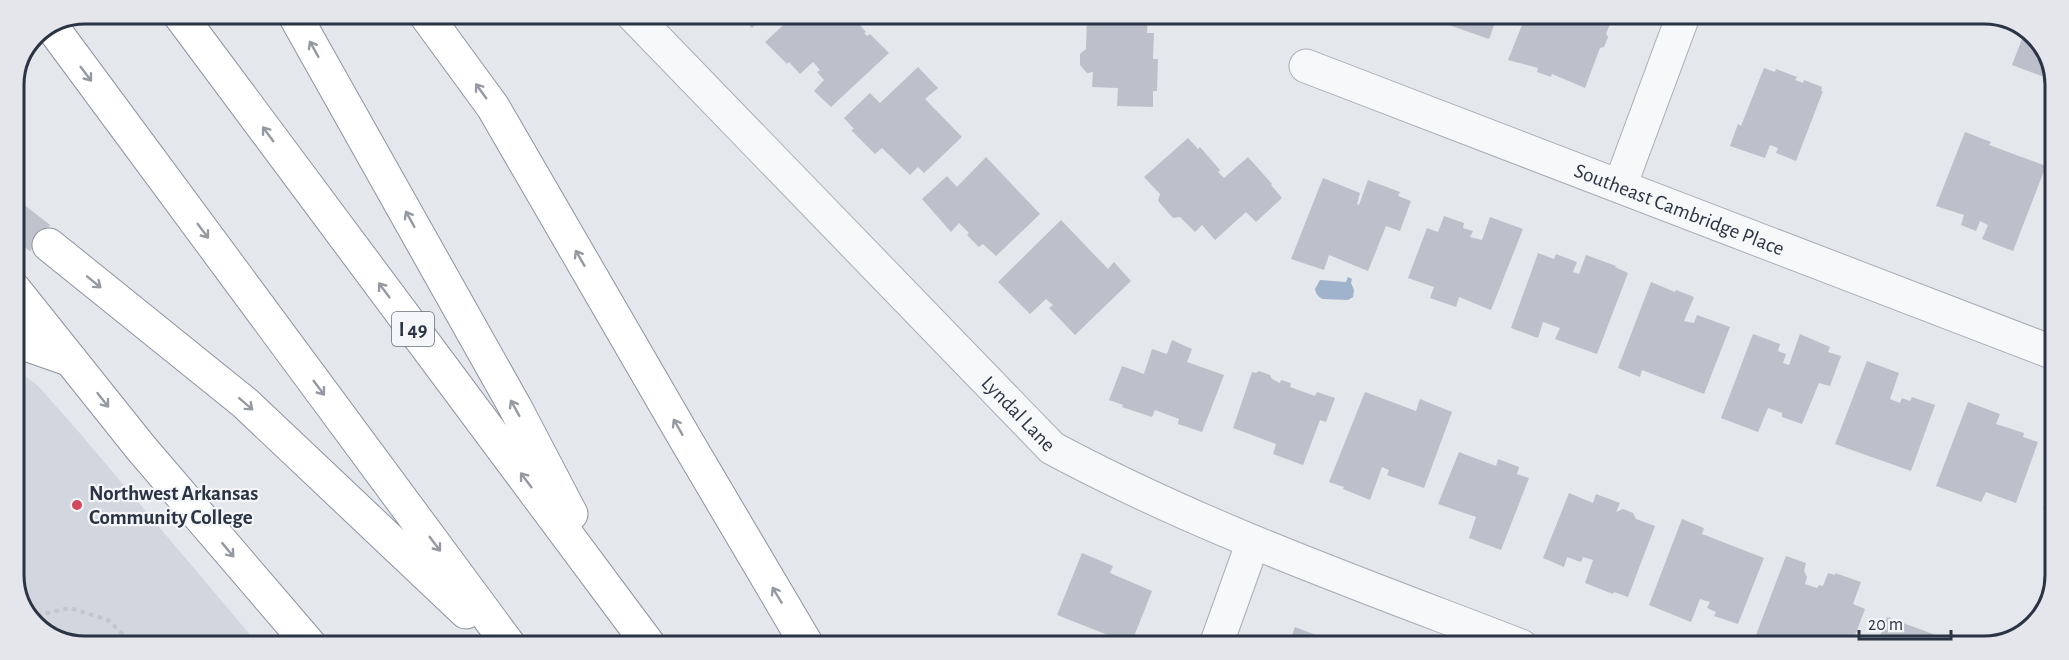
<svg xmlns="http://www.w3.org/2000/svg" width="2069" height="660" font-family="'Alegreya Sans',sans-serif">
  <style>
    .built { fill: #d2d6de }
    .water { fill: #9fb4cc }
    .building { fill: #bbc0ca }
    .lines { fill: none; stroke-linecap: round; stroke-linejoin: round }
    .motorway-tunnel { stroke: #bfc3cb; stroke-width: 33; stroke-dasharray: 33 16; stroke-linecap: butt }
    .minor-casing { stroke: #a9aeb7; stroke-width: 35 }
    .motorway-casing { stroke: #8b94a3; stroke-width: 35 }
    .path { stroke: #c2c5cb; stroke-width: 4; stroke-dasharray: 4.5 4.5; stroke-linecap: butt }
    .minor { stroke: #f7f8fa; stroke-width: 33 }
    .motorway { stroke: #fff; stroke-width: 33 }
    .oneway { stroke: #959aa2 }
    .poi-dot { fill: #d1495b; stroke: #f4f6f9; stroke-width: 2 }
    .labels { text-anchor: middle; stroke-width: 4.5; stroke-linejoin: round; paint-order: stroke }
    .shield { fill: #f4f6f9; stroke: #676e7b; stroke-width: 1.5 }
    .shield-label { font-size: 20px; font-weight: bold; fill: #2b3445 }
    .street-label { font-size: 21px; fill: #2b3445; stroke: #f4f6f9 }
    .poi-label { font-size: 21px; font-weight: bold; fill: #2b3445; stroke: #f4f6f9; text-anchor: start }
    .rim { fill: none; stroke: #2b3445; stroke-width: 3 }
  </style>
  <rect width="100%" height="100%" fill="#e4e7ec"/>
  <path class="built" d="M14 367 38 386 78 431 258 644H66L29 619 14 580Z"/>
  <path class="water" d="M1348 277 1352 279 1351 283 1354 290 1353 297 1348 300 1323 299C1318 297 1316 294 1315 289L1320 280 1346 282Z"/>
  <path class="building" d="M740 14H766L752 28Z
    M804 14 858 15 860 16 853 22 856 25 858 23 866 32 864 33 867 36 870 34 889 53 831 107 814 91 824 80 817 72 820 70 813 62 800 74 789 62 787 64 765 42 792 17 797 21Z
    M1087 15H1145V17H1148L1147 33H1154L1153 59H1158L1157 91H1153V107L1117 106 1118 88 1092 87 1093 72 1087 73 1080 65V54L1086 49Z
    M1449 15H1498L1489 39 1446 24Z
    M1526 15 1613 16 1606 34 1608 37 1604 47 1600 48 1585 88 1552 74 1551 77 1537 72 1538 68 1508 60Z
    M2025 31 2040 41 2055 81 2012 65Z
    M918 67 938 88 925 99 962 137 924 173 918 167 910 175 882 148 875 154 851 130 854 129 844 118 870 93 880 103Z
    M1764 68 1775 72 1776 69 1797 77 1795 80 1803 83 1804 80 1822 87 1821 91H1823L1796 161 1776 153 1778 148 1770 145 1765 158 1730 146 1738 124 1741 126Z
    M1965 132 1991 142 1989 145 2046 166 2013 251 1982 239 1988 225 1980 221 1976 231 1961 225 1964 215 1936 206Z
    M1188 138 1198 149 1200 147 1220 170 1218 172 1224 178 1248 157 1272 184 1271 185 1282 198 1256 222 1246 212 1215 240 1202 225 1195 232 1180 217 1173 218 1158 201 1160 194 1144 177Z
    M986 157 1040 214 996 256 983 244 979 247 967 235 969 233 959 223 951 232 922 199 947 176 957 187Z
    M1323 178 1360 193 1357 204 1359 205 1368 180 1400 192 1398 196 1411 201 1400 231 1386 226 1368 271 1329 255 1324 270 1291 259Z
    M1444 216 1464 223 1463 228 1473 231 1470 237 1482 240 1490 217 1523 229 1491 310 1459 297 1456 307 1430 298 1434 287 1408 278 1427 228 1438 232Z
    M1061 220 1108 269 1114 262 1131 281 1075 335 1049 308 1053 305 1046 299 1030 314 998 282Z
    M1538 253 1554 259 1556 254 1577 262 1573 272 1579 274 1586 255 1616 266 1615 267 1628 273 1597 354 1555 339 1560 328 1543 322 1538 338 1511 328Z
    M1651 282 1675 292 1676 290 1694 297 1684 321 1694 323 1697 315 1730 327 1704 394 1642 370 1640 377 1618 368Z
    M1753 334 1780 344 1778 351 1786 354 1783 363 1789 365 1800 334 1830 347 1828 352 1841 356 1830 386 1819 383 1802 424 1782 417V413L1768 408 1758 432 1721 418Z
    M1172 340 1192 349 1187 362 1224 375 1202 432 1178 424 1179 419 1155 410 1152 417 1122 407 1123 405 1109 400 1122 366 1144 374 1152 349 1167 354Z
    M1867 361 1899 373 1890 399 1900 403 1902 398 1910 401 1912 397 1935 405 1911 471 1835 444Z
    M1259 371 1270 375 1272 379 1280 383 1281 380 1291 383 1290 387 1315 396 1317 392 1335 398 1326 422 1320 420 1303 465 1273 454 1276 444 1233 428 1252 372 1256 373Z
    M1365 392 1416 411 1420 399 1452 412 1424 488 1387 475 1389 470 1382 467 1370 500 1343 489 1344 487 1329 482Z
    M1968 402 2000 414 1996 424 2024 433 2023 437 2038 442 2016 503 1986 492 1981 502 1936 486Z
    M1459 452 1496 466 1498 459 1519 467 1517 474 1529 478 1501 550 1469 538 1476 517 1438 504Z
    M2053 482V512L2043 508Z
    M1569 493 1593 503 1596 494 1620 503 1616 512 1623 509 1633 513 1636 519 1655 526 1628 597 1614 592 1613 594 1585 583 1593 560 1583 557 1581 562 1567 557 1564 567 1543 558Z
    M1682 519 1704 528 1702 534 1764 558 1738 624 1714 616 1716 612 1707 608 1710 602 1700 599 1691 622 1649 605Z
    M1082 553 1113 566 1110 573 1152 591 1131 644 1057 615Z
    M1786 556 1806 563 1804 571 1807 577 1805 584 1817 588 1819 585 1823 586 1828 573 1835 575V573L1861 582 1853 604 1865 609 1851 646H1801L1802 643 1794 640 1790 646 1756 635Z
    M1887 617 1960 644V646H1876Z
    M1295 627 1329 640 1326 646H1288Z"/>
  <g class="lines">
    <path class="motorway-tunnel" d="M14 218 49 245"/>
    <g class="minor-casing">
      <g id="minor">
        <path id="s1" d="M632 14 1052 448C1201 528 1363 585 1521 646"/>
        <path id="s2" d="M1306 66 2054 353"/>
        <path d="M1620 186 1683 16"/>
        <path d="M1216 645 1253 542"/>
      </g>
    </g>
    <g class="motorway-casing">
      <path id="motorway" d="M179 14 649 645
        M294 14 515 407 571 514
        M425 14 493 107 686 440 807 645
        M52 27 509 645
        M49 245 245 403 466 612
        M14 289 141 448 309 644
        M14 340 71 360"/>
    </g>
    <path class="path" d="M28 617 70 608 108 620 133 644"/>
    <use href="#minor" class="minor"/>
    <use href="#motorway" class="motorway"/>
  </g>
  <defs><path id="oneway-shaft" d="M-6 0H5M1.5-3L5.5 0L1.5 3" fill="none" stroke-width="1.6" stroke-linecap="round" stroke-linejoin="round" transform="scale(1.5)"/></defs>
  <g class="oneway">
    <use href="#oneway-shaft" transform="translate(314 49) rotate(-119)"/>
    <use href="#oneway-shaft" transform="translate(86 74) rotate(53)"/>
    <use href="#oneway-shaft" transform="translate(481 91) rotate(-126)"/>
    <use href="#oneway-shaft" transform="translate(268 134) rotate(-126)"/>
    <use href="#oneway-shaft" transform="translate(410 219) rotate(-119)"/>
    <use href="#oneway-shaft" transform="translate(203 231) rotate(53)"/>
    <use href="#oneway-shaft" transform="translate(580 258) rotate(-120)"/>
    <use href="#oneway-shaft" transform="translate(94 282) rotate(39)"/>
    <use href="#oneway-shaft" transform="translate(384 290) rotate(-127)"/>
    <use href="#oneway-shaft" transform="translate(319 388) rotate(53)"/>
    <use href="#oneway-shaft" transform="translate(103 400) rotate(52)"/>
    <use href="#oneway-shaft" transform="translate(246 404) rotate(41)"/>
    <use href="#oneway-shaft" transform="translate(515 408) rotate(-119)"/>
    <use href="#oneway-shaft" transform="translate(678 427) rotate(-120)"/>
    <use href="#oneway-shaft" transform="translate(526 480) rotate(-127)"/>
    <use href="#oneway-shaft" transform="translate(435 544) rotate(53)"/>
    <use href="#oneway-shaft" transform="translate(228 550) rotate(50)"/>
    <use href="#oneway-shaft" transform="translate(777 595) rotate(-121)"/>
  </g>
  <circle class="poi-dot" cx="77" cy="505" r="6"/>
  <g class="labels">
    <rect class="shield" x="392" y="312" width="42" height="34" rx="4.5"/>
    <g class="shield-label">
      <text x="413" y="336">I 49</text>
    </g>
    <g class="street-label">
      <text dy="7" stroke="none"><textPath href="#s2" startOffset="400">Southeast Cambridge Place</textPath></text>
      <text dy="7" stroke="none"><textPath href="#s1" startOffset="556">Lyndal Lane</textPath></text>
    </g>
    <g class="poi-label">
      <text x="89" y="500">Northwest Arkansas<tspan x="89" dy="24">Community College</tspan></text>
    </g>
  </g>
  <path d="M0 0H2069V660H0ZM85 24H1984A61 61 0 0 1 2045 85V575A61 61 0 0 1 1984 636H85A61 61 0 0 1 24 575V85A61 61 0 0 1 85 24Z" fill="#e4e6eb" fill-rule="evenodd"/>
  <path class="rim" d="M85 24H1984A61 61 0 0 1 2045 85V575A61 61 0 0 1 1984 636H85A61 61 0 0 1 24 575V85A61 61 0 0 1 85 24Z"/>
  <path d="M1859 630v9h92v-9" fill="none" stroke="#2b3445" stroke-width="3"/>
  <text x="1868" y="630" font-size="18" fill="#2b3445" stroke="#f4f6f9" stroke-width="4.5" paint-order="stroke">20 m</text>
</svg>
